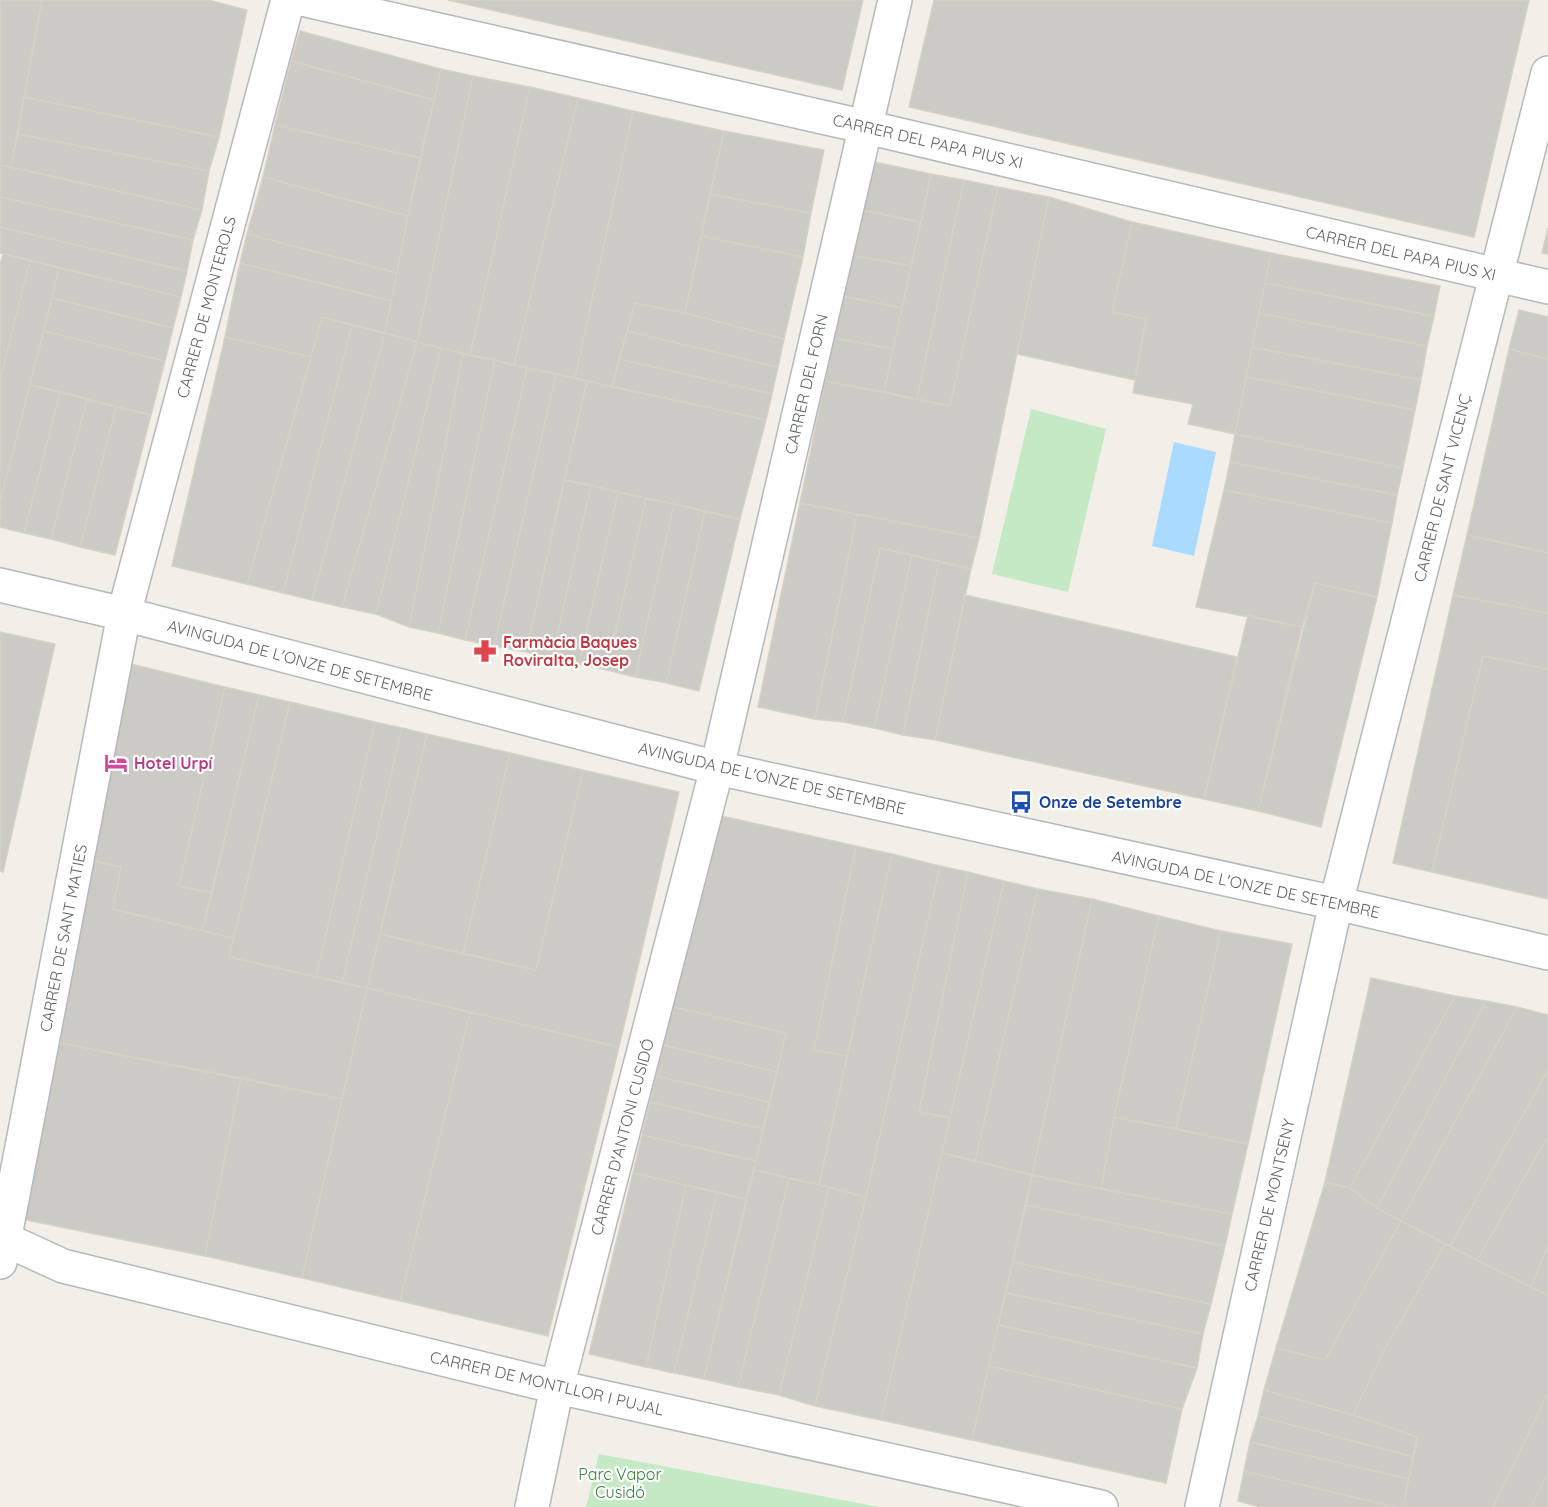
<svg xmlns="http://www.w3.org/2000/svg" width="1548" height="1507" font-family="Quicksand,sans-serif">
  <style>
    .green { fill: #c5e8c5 }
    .water { fill: #aadaff }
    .building { fill: #cccac5; stroke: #d6d1c6; stroke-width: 1.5 }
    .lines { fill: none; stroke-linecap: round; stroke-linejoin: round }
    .minor-casing { stroke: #b5b8bc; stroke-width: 36 }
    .minor { stroke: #fff; stroke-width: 33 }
    .labels { text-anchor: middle; stroke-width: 4.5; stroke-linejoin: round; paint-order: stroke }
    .street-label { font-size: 16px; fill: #5f6368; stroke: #fff }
    .health-label { font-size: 16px; font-weight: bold; fill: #be3a42; stroke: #fff; text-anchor: start }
    .hotel-label { font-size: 16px; font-weight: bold; fill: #b23c85; stroke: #fff; text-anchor: start }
    .transit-label { font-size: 16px; font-weight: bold; fill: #164399; stroke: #fff; text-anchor: start }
    .park-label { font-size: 16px; fill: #348238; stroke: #fff }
  </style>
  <rect width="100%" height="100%" fill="#f1efe8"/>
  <path class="green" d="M1031 409 1106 429 1068 592 992 574Z
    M599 1454 879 1507H586Z"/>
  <path class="water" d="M1174 442 1216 452 1194 556 1152 546Z"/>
  <path class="building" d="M0 0H42L11 167 0 165Z
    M42 0H208L247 10 219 137 24 97Z
    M448 0H863L842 90Z
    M934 0H1529L1474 237 909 107Z
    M300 31 441 69 434 100 291 61Z
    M291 61 434 100 420 158 275 125Z
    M441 69 473 76 417 342 385 333 408 216Z
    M473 76 530 87 470 355 417 342Z
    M530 87 578 98 514 365 470 355Z
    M24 97 219 137 209 171 18 134Z
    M578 98 633 111 575 378 514 365Z
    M633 111 724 131 685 313 635 303 612 387 575 378Z
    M275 125 420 158 408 216 263 177Z
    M724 131 824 150 811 213 710 194Z
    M18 134 209 171 202 210 11 167Z
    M870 161 931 174 921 222 860 210Z
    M0 165 202 210 193 240 0 197Z
    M931 174 964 180 917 399 884 392Z
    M263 177 408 216 397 273 247 234Z
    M964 180 998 187 950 406 917 399Z
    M998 187 1049 197 979 538 800 503 825 381 950 406Z
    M710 194 811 213 803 257 701 236Z
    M0 197 193 240 187 271 0 227Z
    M1049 197 1132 222 1112 312 1146 319 1135 380 1017 354Z
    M860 210 921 222 911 266 851 255Z
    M1132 222 1271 253 1235 434 1188 424 1193 404 1133 393 1146 319 1112 312Z
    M0 227 187 271 181 297 0 253Z
    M1548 228V254L1542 253Z
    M247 234 397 273 391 301 240 263Z
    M701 236 803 257 784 339 685 313Z
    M1271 253 1440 286 1434 316 1265 283Z
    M3 254 30 260 0 380V265Z
    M851 255 911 266 902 308 842 296Z
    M30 260 59 268 0 503V380Z
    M240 263 391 301 385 333 322 317 311 357 225 337Z
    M59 268 181 297 173 328 52 298Z
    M1265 283 1434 316 1427 346 1259 313Z
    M842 296 902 308 893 349 834 338Z
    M52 298 173 328 165 361 44 331Z
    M635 303 685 313 784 339 778 367 627 331Z
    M1519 310 1548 317V359L1509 349Z
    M1259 313 1427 346 1421 380 1252 347Z
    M322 317 352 325 283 593 247 584Z
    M352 325 385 333 312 600 283 593Z
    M44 331 165 361 151 415 30 385Z
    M627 331 778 367 772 394 619 359Z
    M385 333 417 342 342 607 312 600Z
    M225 337 311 357 247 584 172 566Z
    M834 338 893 349 884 392 825 381Z
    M417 342 441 348 376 614 342 607Z
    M1252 347 1421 380 1415 410 1246 377Z
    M441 348 463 354 409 627 376 614Z
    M1509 349 1548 359V553L1467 535Z
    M463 354 495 360 438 633 409 627Z
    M619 359 772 394 766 420 612 387Z
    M495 360 527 368 465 640 438 633Z
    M527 368 556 374 494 646 465 640Z
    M556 374 587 381 526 652 494 646Z
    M1246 377 1415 410 1403 468 1235 434Z
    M587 381 766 420 740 519 564 480Z
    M30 385 60 392 24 533 0 527V503Z
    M60 392 87 399 51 539 24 533Z
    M87 399 116 407 80 547 51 539Z
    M116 407 151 415 115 555 80 547Z
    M1235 434 1403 468 1397 495 1230 462Z
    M1230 462 1397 495 1392 523 1224 490Z
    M564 480 591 485 552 658 526 652Z
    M591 485 618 492 579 664 552 658Z
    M1224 490 1392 523 1377 597 1315 583 1302 627 1196 607Z
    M618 492 646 498 607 670 579 664Z
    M646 498 674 504 635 677 607 670Z
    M800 503 857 514 815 719 758 707Z
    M674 504 705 511 666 683 635 677Z
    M705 511 740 519 699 691 666 683Z
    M857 514 979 538 971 569 880 548 843 722 815 719Z
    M1467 535 1548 553V613L1453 595Z
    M880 548 912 555 874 728 843 722Z
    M912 555 939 561 903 735 874 728Z
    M939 561 971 569 935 740 903 735Z
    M1315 583 1377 597 1321 827 1258 811Z
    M965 595 1237 657 1204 799 935 740Z
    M1453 595 1548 613V669L1483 656 1432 872 1393 863Z
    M1248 615 1302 627 1258 811 1204 799Z
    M0 632 55 644 3 872 0 871Z
    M1483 656 1548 669V899L1432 872Z
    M131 664 225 687 179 886 212 893 202 931 113 909 121 867 94 861Z
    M225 687 259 695 212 893 179 886Z
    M259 695 290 702 234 938 202 931Z
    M290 702 375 722 316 977 229 957Z
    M375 722 402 728 342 983 316 977Z
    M402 728 427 734 367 988 342 983Z
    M427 734 510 753 463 954 380 934Z
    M510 753 583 770 536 970 463 954Z
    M583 770 679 792 619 1047 367 988 380 934 536 970Z
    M708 813 856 846 814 1050 847 1056 819 1185 754 1170 786 1033 673 1007Z
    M856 846 892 854 847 1056 814 1050Z
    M892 854 940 866 866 1197 819 1185Z
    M94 861 121 867 113 909 234 938 229 957 367 988 342 1099 55 1042Z
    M940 866 968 872 919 1112 950 1118 881 1420 815 1406 866 1197Z
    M968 872 1004 881 950 1118 919 1112Z
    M1004 881 1038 889 975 1161 942 1153Z
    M1038 889 1092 899 1032 1175 975 1161Z
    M1092 899 1159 916 1114 1117 1101 1189 1032 1175Z
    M1159 916 1221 931 1176 1129 1114 1117Z
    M1221 931 1292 944 1248 1144 1176 1129Z
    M1371 978 1455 996 1350 1188 1325 1182Z
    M367 988 470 1012 400 1301 302 1278Z
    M1455 996 1486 1001 1377 1208 1350 1188Z
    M1486 1001 1517 1007 1401 1221 1377 1208Z
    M673 1007 786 1033 777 1072 663 1045Z
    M1517 1007 1548 1015V1070L1450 1246 1401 1221Z
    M470 1012 619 1047 548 1336 400 1301Z
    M55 1042 241 1078 205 1256 21 1219Z
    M663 1045 777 1072 769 1102 656 1076Z
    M1548 1070V1136L1477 1260 1450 1246Z
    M656 1076 769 1102 763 1129 650 1102Z
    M241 1078 342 1099 302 1278 205 1256Z
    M650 1102 763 1129 756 1161 642 1135Z
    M1114 1117 1248 1144 1232 1214 1101 1189Z
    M642 1135 756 1161 746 1199 633 1173Z
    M1548 1136V1245L1531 1287 1477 1260Z
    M942 1153 1032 1175 972 1440 881 1420Z
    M754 1170 789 1178 738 1387 704 1379Z
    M633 1173 686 1185 646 1367 589 1354Z
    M1032 1175 1232 1214 1225 1246 1026 1205Z
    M789 1178 829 1187 779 1395 738 1387Z
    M1325 1182 1350 1188 1377 1208 1401 1221 1325 1360 1276 1348Z
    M686 1185 717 1192 674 1373 646 1367Z
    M829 1187 866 1197 815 1406 779 1395Z
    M717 1192 746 1199 704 1379 674 1373Z
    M1026 1205 1225 1246 1211 1304 1013 1262Z
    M1401 1221 1445 1244 1384 1350 1353 1415 1264 1390 1276 1348 1325 1360Z
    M1445 1244 1548 1295V1393L1493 1507H1403L1417 1437 1353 1415 1384 1350Z
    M1548 1245V1295L1531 1287Z
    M1013 1262 1211 1304 1203 1334 1006 1293Z
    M1006 1293 1203 1334 1197 1368 998 1325Z
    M998 1325 1197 1368 1182 1409 989 1366Z
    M989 1366 1182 1409 1166 1483 972 1440Z
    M1264 1390 1353 1415 1417 1437 1414 1457 1258 1416Z
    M1548 1393V1472L1531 1507H1493Z
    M1258 1416 1414 1457 1409 1479 1250 1442Z
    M1250 1442 1409 1479 1403 1507H1395L1244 1471Z
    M1244 1471 1395 1507H1261L1238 1501Z
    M1548 1472V1507H1531Z"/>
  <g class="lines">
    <g class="minor-casing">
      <path id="minor" d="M306 0 866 127 1548 287
        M0 585 124 614 717 768 1336 903 1548 953
        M0 1237 63 1266 557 1387 1101 1507
        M0 1262 124 614 288 0
        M532 1507 557 1387 717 768 895 0
        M1202 1507 1336 903 1548 73"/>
    </g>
    <use href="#minor" class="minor"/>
  </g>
  <defs>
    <g id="pharmacy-bare" transform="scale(1.8)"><path d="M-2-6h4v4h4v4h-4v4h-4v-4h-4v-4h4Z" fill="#e0444e" stroke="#fff" stroke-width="2.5" paint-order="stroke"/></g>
    <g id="hotel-bare" transform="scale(1.8)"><path d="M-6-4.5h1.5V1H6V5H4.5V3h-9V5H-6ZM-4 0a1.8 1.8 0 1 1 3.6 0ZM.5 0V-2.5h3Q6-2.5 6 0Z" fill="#d1479c" stroke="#fff" stroke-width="2.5" paint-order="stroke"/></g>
    <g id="bus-bare" transform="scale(1.8)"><path d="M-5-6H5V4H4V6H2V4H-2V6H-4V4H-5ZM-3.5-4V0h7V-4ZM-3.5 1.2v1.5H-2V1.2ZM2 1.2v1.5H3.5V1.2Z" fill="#1a4fb4" stroke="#fff" stroke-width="2.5" paint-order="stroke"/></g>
  </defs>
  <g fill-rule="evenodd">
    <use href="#pharmacy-bare" x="485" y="651"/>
    <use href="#hotel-bare" x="116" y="763"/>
    <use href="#bus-bare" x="1021" y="802"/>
  </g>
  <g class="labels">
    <g class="street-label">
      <text transform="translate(928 141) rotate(13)" y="6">CARRER DEL PAPA PIUS XI</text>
      <text transform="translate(1401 253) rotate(13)" y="6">CARRER DEL PAPA PIUS XI</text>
      <text transform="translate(206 307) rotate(-75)" y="6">CARRER DE MONTEROLS</text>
      <text transform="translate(806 384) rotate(-77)" y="6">CARRER DEL FORN</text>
      <text transform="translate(1442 488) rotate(-76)" y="6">CARRER DE SANT VICENÇ</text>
      <text transform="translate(300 660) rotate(15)" y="6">AVINGUDA DE L'ONZE DE SETEMBRE</text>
      <text transform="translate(772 778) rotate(13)" y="6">AVINGUDA DE L'ONZE DE SETEMBRE</text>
      <text transform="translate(1246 884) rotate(12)" y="6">AVINGUDA DE L'ONZE DE SETEMBRE</text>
      <text transform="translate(63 938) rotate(-79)" y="6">CARRER DE SANT MATIES</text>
      <text transform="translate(622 1137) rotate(-75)" y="6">CARRER D'ANTONI CUSIDÓ</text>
      <text transform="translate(1269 1205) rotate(-77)" y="6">CARRER DE MONTSENY</text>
      <text transform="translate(547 1383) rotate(13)" y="6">CARRER DE MONTLLOR I PUJAL</text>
    </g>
    <g class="health-label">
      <text x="503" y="648">Farmàcia Baques<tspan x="503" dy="18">Roviralta, Josep</tspan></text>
    </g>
    <g class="hotel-label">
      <text x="134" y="769">Hotel Urpí</text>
    </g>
    <g class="transit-label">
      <text x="1039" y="808">Onze de Setembre</text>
    </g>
    <g class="park-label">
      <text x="620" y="1480">Parc Vapor<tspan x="620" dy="18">Cusidó</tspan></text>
    </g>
  </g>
</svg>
